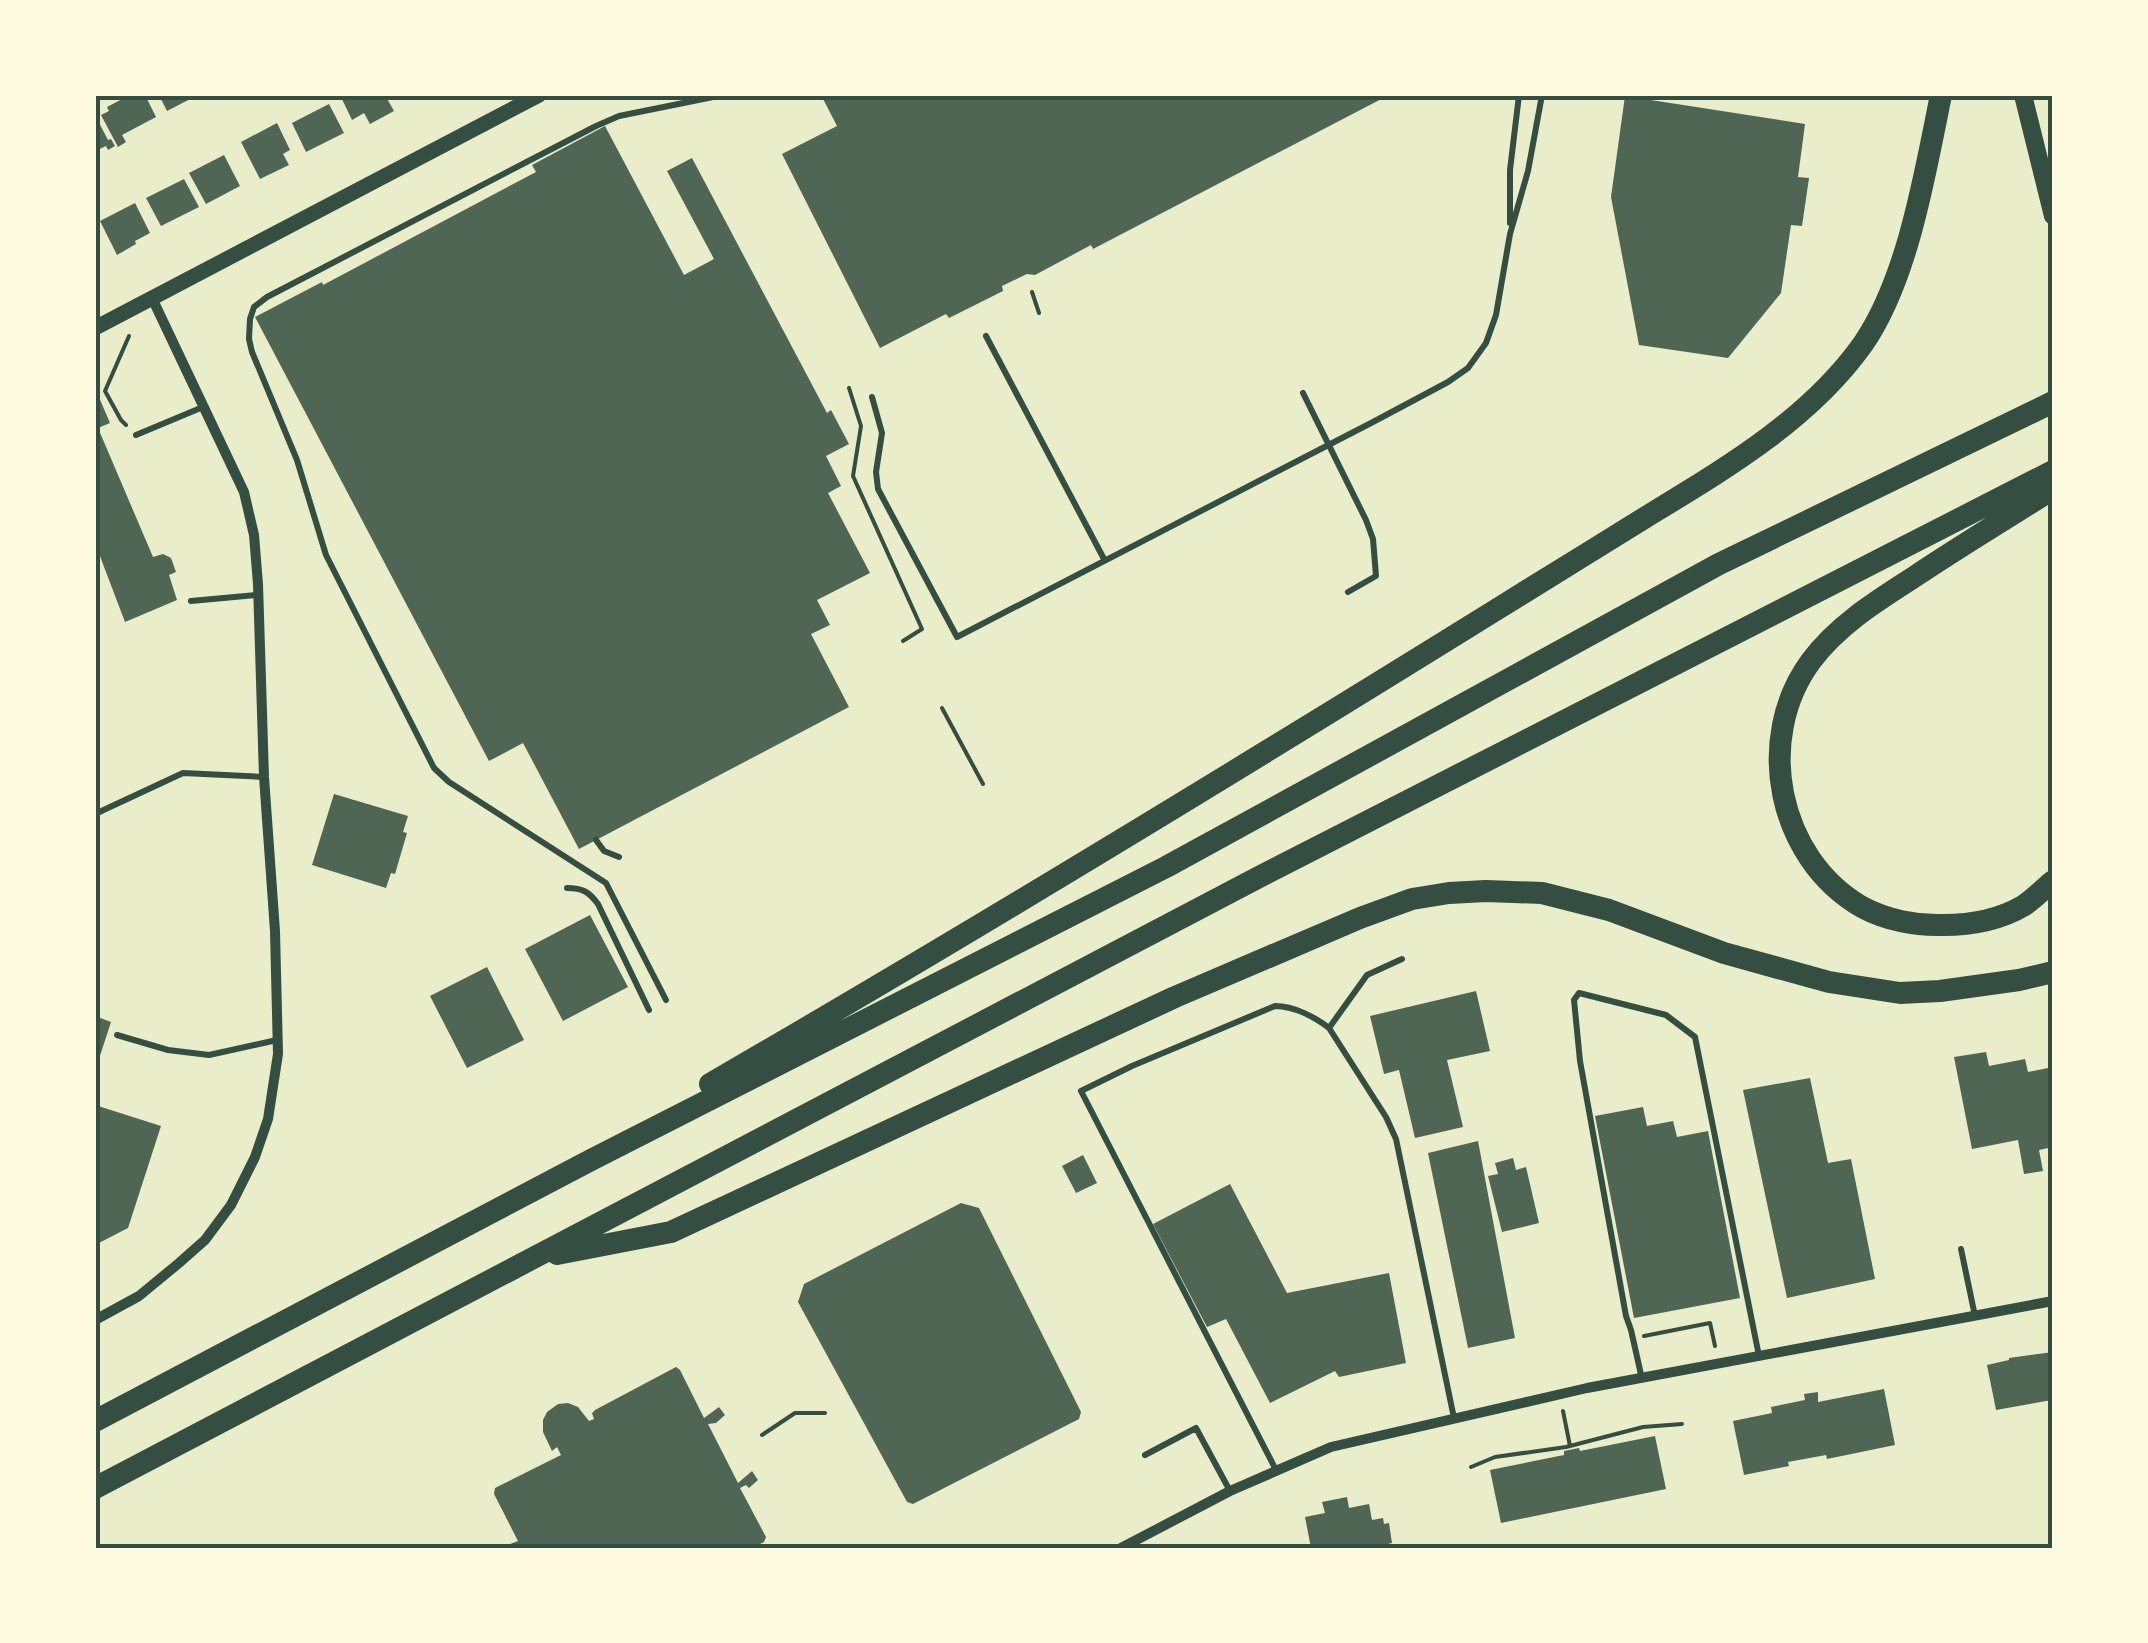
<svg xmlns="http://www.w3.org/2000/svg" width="2148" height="1643" font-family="Rubik,sans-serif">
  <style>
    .building { fill: #4f6655 }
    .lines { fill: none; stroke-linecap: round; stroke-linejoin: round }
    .path { stroke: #344e41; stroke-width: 4 }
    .service { stroke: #344e41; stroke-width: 6 }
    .minor { stroke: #344e41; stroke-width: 10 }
    .tertiary { stroke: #344e41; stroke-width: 15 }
    .secondary { stroke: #344e41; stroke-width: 18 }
    .motorway { stroke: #344e41; stroke-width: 22 }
    .neatline { fill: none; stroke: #344e41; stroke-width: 4 }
  </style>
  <rect width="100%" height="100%" fill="#e9edc9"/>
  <path class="building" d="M130 95H145L156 117 122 135 126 142 118 147 101 115 109 111 107 107Z
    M159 95H198L167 111Z
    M340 95H385L394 111 370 124 364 113 352 120Z
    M821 95H1389L1093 249 1091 245 1035 275 1027 274 1002 286 1003 291 949 318 946 314 880 348 782 154 837 126Z
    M1625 96 1805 124 1798 177 1809 178 1802 226 1791 225 1781 293 1728 358 1639 345 1611 197Z
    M329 104 344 133 306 152 292 123Z
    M95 115 108 140 111 139 115 146 108 150 106 146 95 151Z
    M277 123 290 150 283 154 289 165 260 179 241 142Z
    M605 126 684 275 714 259 667 171 692 158 827 413 831 410 849 444 826 456 841 486 828 493 870 573 817 600 830 625 811 634 849 707 579 849 523 743 489 761 255 317 322 282 323 285 536 172 532 165Z
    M224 155 240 186 206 204 189 173Z
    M184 179 199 207 161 226 146 198Z
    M135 203 150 233 135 241 136 244 117 255 100 221Z
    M95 388 110 423 98 428 153 557 163 554 171 558 176 572 169 575 177 600 125 622 95 543Z
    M334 794 408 816 403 832 407 833 395 874 391 873 386 888 312 865Z
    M590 915 628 987 563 1021 525 949Z
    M487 967 524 1040 467 1068 430 996Z
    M1476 991 1490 1051 1447 1060 1463 1127 1415 1138 1399 1070 1384 1074 1370 1016Z
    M95 1016 111 1022 96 1068 95 1067Z
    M1986 1052 1989 1066 2025 1059 2028 1072 2053 1067V1147L2039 1150 2043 1171 2024 1174 2018 1140 1972 1149 1954 1057Z
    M1810 1078 1828 1163 1851 1159 1875 1279 1787 1298 1743 1090Z
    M95 1105 161 1126 128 1228 95 1245Z
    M1643 1107 1647 1126 1673 1121 1677 1137 1708 1131 1740 1298 1634 1318 1595 1116Z
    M1478 1141 1515 1338 1468 1348 1428 1153Z
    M1083 1155 1097 1183 1076 1193 1062 1166Z
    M1513 1158 1516 1170 1526 1167 1539 1223 1502 1232 1488 1176 1498 1174 1495 1163Z
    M1230 1184 1287 1293 1389 1273 1406 1363 1339 1377 1335 1371 1270 1403 1226 1319 1207 1327 1153 1224Z
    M961 1203 979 1208 1081 1412 1079 1419 913 1504 907 1502 798 1302 804 1284Z
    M2053 1352 2052 1400 1996 1410 1987 1365 2009 1360V1358Z
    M676 1367 680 1370 704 1418 719 1407 725 1415 716 1423 708 1424 738 1483 752 1471 758 1480 749 1488 746 1485 740 1488 766 1537 764 1542 752 1548H499L518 1541 494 1494 495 1488 561 1455 557 1447 552 1451 543 1432V1420L547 1412 558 1404 568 1403 578 1407 589 1421 594 1419 592 1413 595 1410Z
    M1884 1389 1895 1445 1827 1459 1826 1455 1788 1462 1789 1466 1744 1475 1733 1421 1772 1413 1771 1407 1805 1400 1804 1394 1818 1392V1402Z
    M1655 1436 1666 1489 1501 1523 1490 1470 1564 1455V1451L1579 1448 1580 1451Z
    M1347 1497 1349 1508 1369 1504 1372 1520 1383 1518 1384 1524 1389 1523 1392 1543 1388 1544 1389 1548H1311L1305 1517 1325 1513 1322 1502Z"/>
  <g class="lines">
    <path class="path" d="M1032 292 1039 313
      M849 388 861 426 853 476 922 629 903 641
      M126 425 121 420 105 391 129 336
      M942 708 983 784
      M1644 1336 1710 1323 1715 1346
      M1563 1411 1570 1446
      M762 1435 795 1413H825
      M1471 1467 1495 1457 1566 1447 1643 1427 1682 1424"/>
    <path class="service" d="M1510 223V170L1519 95
      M986 336 1104 559
      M1303 393 1366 520 1373 539 1376 576 1348 592
      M872 397 882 433 876 472 878 489 957 637 1373 422 1448 382 1468 368 1486 343 1496 315 1510 234 1528 171 1542 95
      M136 435 203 407
      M191 601 257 595
      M95 814 183 773 264 777
      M596 840 604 851 619 857
      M567 888C583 888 589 892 598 904L649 1010
      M666 1000 606 883 449 782 434 768 326 555 297 460 252 352 249 339 250 319 254 307 267 297 596 126 619 116 723 95
      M1329 1028 1367 975 1402 959
      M117 1035 168 1050 209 1055 277 1040
      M1961 1249 1975 1316
      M1642 1379 1631 1330 1626 1316 1580 1061 1574 1000 1579 993 1666 1015 1695 1037 1759 1356
      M1145 1455 1196 1428 1230 1491
      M1276 1470 1081 1091 1132 1066 1275 1006C1294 1006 1315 1017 1329 1028L1386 1117 1396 1139 1454 1418"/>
    <path class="minor" d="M95 1320 139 1296 179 1263 205 1240 231 1205 255 1157 268 1119 278 1054 275 931 264 777 258 584 254 535 244 492 152 298
      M1121 1548 1230 1491 1331 1447 1587 1388 2053 1301"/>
    <path class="tertiary" d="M95 328 539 95"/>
    <path class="secondary" d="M2023 95 2053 216"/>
    <path class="motorway" d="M2053 489C2005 519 1957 548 1911 579 1875 602 1837 626 1811 661 1754 738 1777 858 1862 907 1886 920 1916 926 1943 925 1971 925 1999 920 2023 906 2034 899 2043 889 2053 881
      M710 1084C976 930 1238 770 1499 608 1552 575 1606 542 1659 509 1733 464 1812 416 1863 344 1908 279 1925 173 1941 95
      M557 1254 671 1232 1175 997 1360 918 1412 899 1449 893 1486 891 1542 893 1609 910 1724 953 1829 982 1900 993 1940 991 2019 980 2053 972
      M95 1421 591 1160 1166 867 1719 564 2053 402
      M95 1488 1261 876 2053 471"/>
  </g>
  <rect width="2148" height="1643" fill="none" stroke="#fefae0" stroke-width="195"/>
  <rect x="98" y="98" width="1952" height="1448" class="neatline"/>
</svg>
